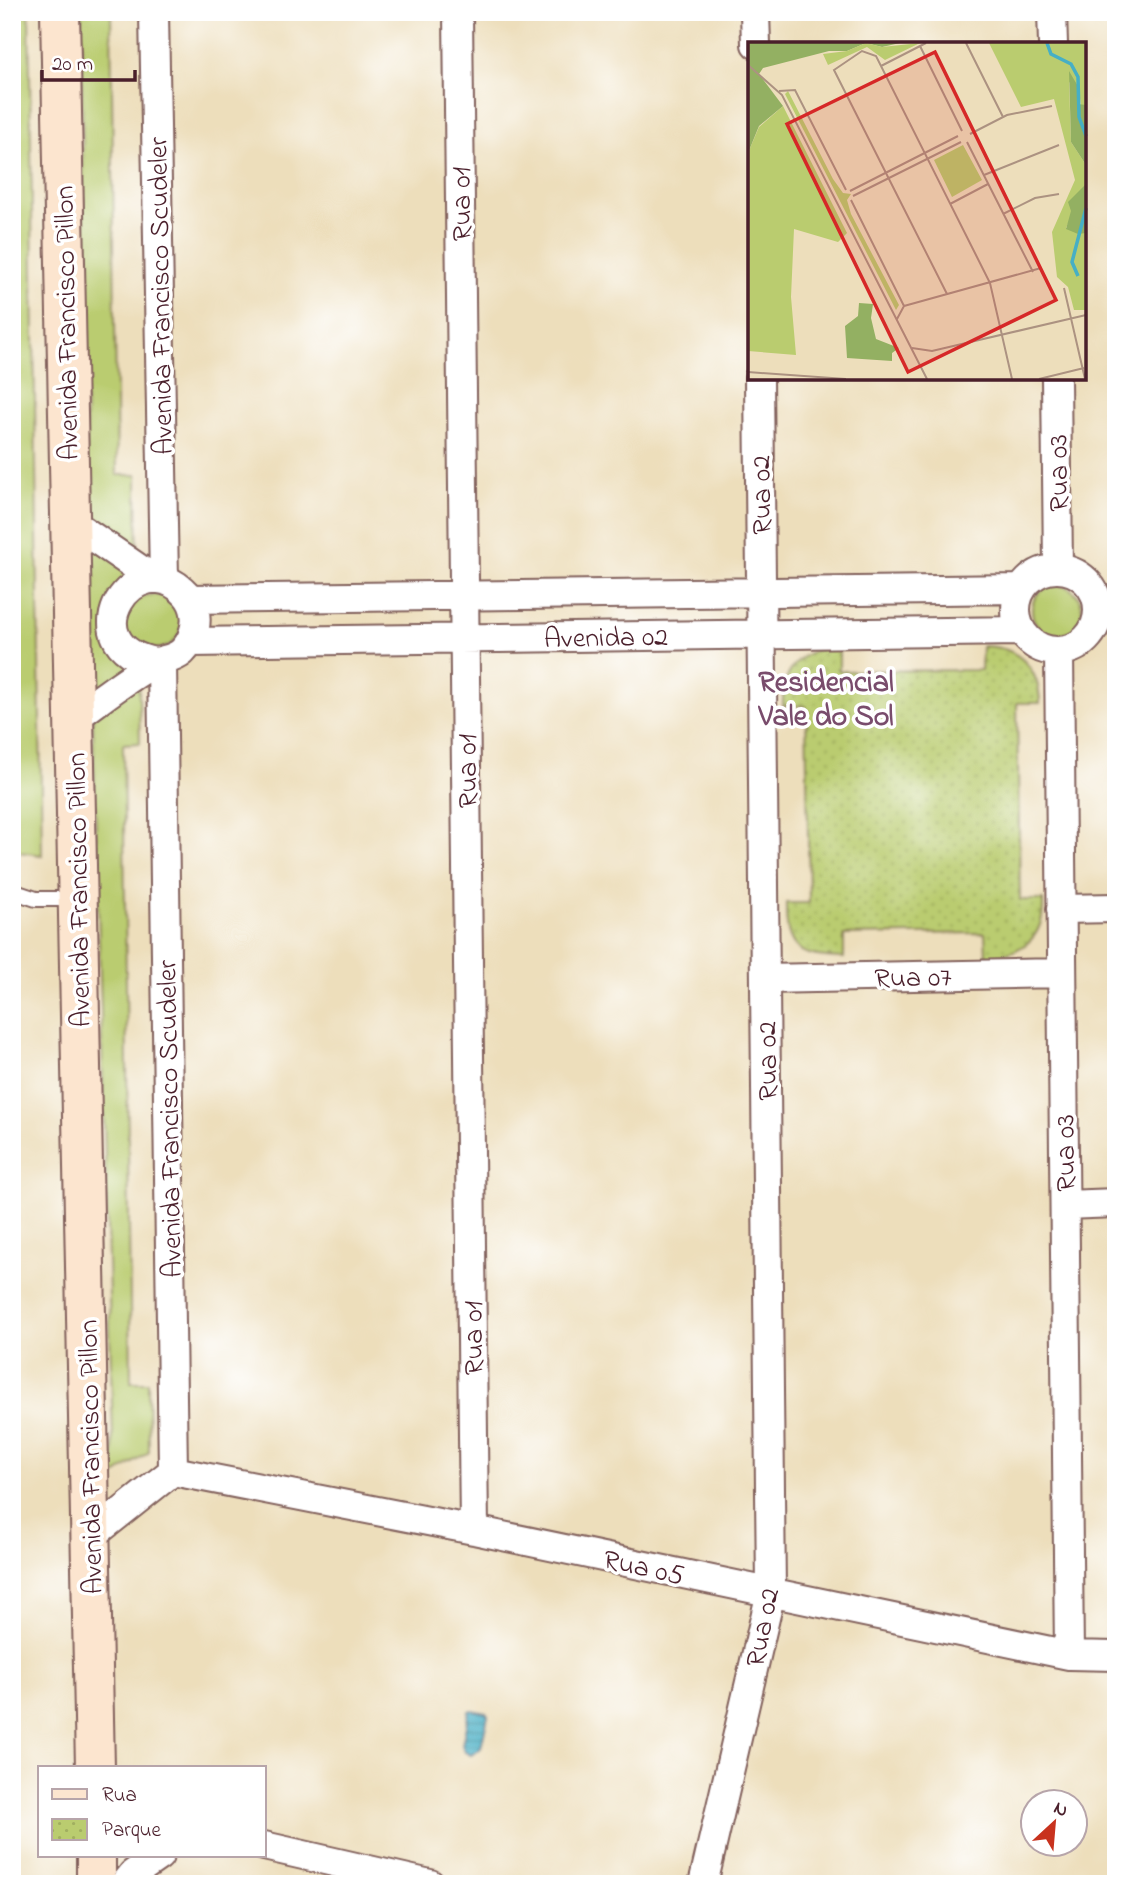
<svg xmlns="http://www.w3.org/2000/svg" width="1128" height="1896" font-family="'Indie Flower',sans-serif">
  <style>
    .grass { fill: #bacc6f; stroke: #82764d; stroke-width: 2 }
    .park { fill: url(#park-dots); stroke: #82764d; stroke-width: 2 }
    .water { fill: url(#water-rules); stroke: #486778; stroke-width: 2 }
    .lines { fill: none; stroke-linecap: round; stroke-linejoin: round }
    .service-casing { stroke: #83625d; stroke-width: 18 }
    .minor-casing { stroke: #83625d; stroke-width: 32 }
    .secondary-casing { stroke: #83625d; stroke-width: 42 }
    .service { stroke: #fff; stroke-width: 14 }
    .minor { stroke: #fff; stroke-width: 28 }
    .secondary { stroke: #fce5cf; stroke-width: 38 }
    .labels { text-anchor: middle; stroke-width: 7; stroke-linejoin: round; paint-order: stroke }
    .street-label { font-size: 28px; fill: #4a1f2b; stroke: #fff }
    .neighbourhood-label { font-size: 30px; font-weight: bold; fill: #794c6c; stroke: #fff }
    .inset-river { fill: none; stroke: #46afc5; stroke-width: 3.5 }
    .inset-road { fill: none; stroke: #ac9281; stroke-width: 2 }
    .view { fill: #d62828; fill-opacity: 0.15; stroke: #d62828; stroke-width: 3.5 }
    .inset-edge { fill: none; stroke: #4a1f2b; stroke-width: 3.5 }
  </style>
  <defs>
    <pattern id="park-dots" width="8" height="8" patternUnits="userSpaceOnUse" patternTransform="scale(1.75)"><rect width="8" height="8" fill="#bacc6f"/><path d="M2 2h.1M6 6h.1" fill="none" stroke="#a1af60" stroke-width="1.8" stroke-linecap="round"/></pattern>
    <pattern id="water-rules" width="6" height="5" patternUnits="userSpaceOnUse" patternTransform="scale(1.75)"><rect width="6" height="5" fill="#46afc5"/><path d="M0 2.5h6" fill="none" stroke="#3c8ea0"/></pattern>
  </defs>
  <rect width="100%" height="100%" fill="#fff"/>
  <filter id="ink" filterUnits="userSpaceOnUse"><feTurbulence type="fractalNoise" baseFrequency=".0143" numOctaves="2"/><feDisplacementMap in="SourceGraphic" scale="14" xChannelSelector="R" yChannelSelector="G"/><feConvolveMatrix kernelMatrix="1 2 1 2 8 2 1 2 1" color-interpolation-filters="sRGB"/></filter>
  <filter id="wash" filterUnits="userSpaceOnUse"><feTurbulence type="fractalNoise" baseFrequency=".00686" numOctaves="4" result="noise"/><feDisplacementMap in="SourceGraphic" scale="28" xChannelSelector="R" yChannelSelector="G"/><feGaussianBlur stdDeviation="1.57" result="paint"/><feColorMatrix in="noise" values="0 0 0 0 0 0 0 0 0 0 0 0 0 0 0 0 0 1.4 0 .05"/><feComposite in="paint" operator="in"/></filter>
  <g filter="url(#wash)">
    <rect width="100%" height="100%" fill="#eddebb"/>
    <path class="grass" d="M12 12H29L42 855 12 851Z
      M81 12H111L117 475H137L138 598C189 578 195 650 155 649 150 648 143 645 138 644L140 743 123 744 131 1382H148L149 1452 114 1476 87 510Z
      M1032 610a25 25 0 1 1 50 0a25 25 0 1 1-50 0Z"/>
    <path class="park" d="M982 646C1018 646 1039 667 1040 703H1017L1020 900H1043C1045 938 1022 955 986 956L985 933 844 935V958C799 957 785 951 786 903H809L806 706H783C782 669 801 647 839 647V671L981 670Z"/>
    <path class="water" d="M472 1710 486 1713 488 1716 481 1748 471 1755 465 1752 462 1745 469 1711Z"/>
  </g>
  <g filter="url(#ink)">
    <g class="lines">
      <g class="service-casing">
        <path id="service" d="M12 891 36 899H76"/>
      </g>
      <g class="minor-casing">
        <path id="minor" d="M154 12 164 580
          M458 12 474 1530
          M755 12 756 44
          M1052 12 1053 44
          M1056 378 1058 568
          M68 520 154 579
          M1016 610a41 41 0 1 1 82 0a41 41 0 1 1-82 0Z
          M190 599 1021 589
          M191 642 1021 631
          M1059 651 1069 1655
          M73 719C99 701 125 679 153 664 162 659 173 660 182 652 187 647 191 641 193 634 198 621 196 605 186 594 137 540 67 645 155 662
          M1061 909 1116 908
          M765 979 1062 973
          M1065 1205 1116 1203
          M173 1471 474 1530 1069 1655 1116 1656
          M90 1537 173 1471 162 662
          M264 1846 430 1884
          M125 1884 133 1874 159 1856
          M703 1884 771 1592 759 378"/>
      </g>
      <g class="secondary-casing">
        <path id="secondary" d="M60 12 95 1768
          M96 1856V1884"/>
      </g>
      <use href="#service" class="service"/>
      <use href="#minor" class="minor"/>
      <use href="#secondary" class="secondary"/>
    </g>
  </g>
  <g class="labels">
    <g class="street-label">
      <text transform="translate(460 204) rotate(-91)" y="10">Rua 01</text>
      <text transform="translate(159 296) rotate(-91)" y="10">Avenida Francisco Scudeler</text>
      <text transform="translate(65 323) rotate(-91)" y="10">Avenida Francisco Pillon</text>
      <text transform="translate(1057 473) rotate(-91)" y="10">Rua 03</text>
      <text transform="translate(760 495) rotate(-91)" y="10">Rua 02</text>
      <text transform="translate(606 636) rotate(-1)" y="10">Avenida 02</text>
      <text transform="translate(466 771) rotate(-91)" y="10">Rua 01</text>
      <text transform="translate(77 890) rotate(-91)" y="10">Avenida Francisco Pillon</text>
      <text transform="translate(913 976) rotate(-1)" y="10">Rua 07</text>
      <text transform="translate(766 1061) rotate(-91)" y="10">Rua 02</text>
      <text transform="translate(168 1119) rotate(-91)" y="10">Avenida Francisco Scudeler</text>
      <text transform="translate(1064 1153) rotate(-91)" y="10">Rua 03</text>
      <text transform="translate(472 1338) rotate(-91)" y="10">Rua 01</text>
      <text transform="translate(89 1457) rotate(-91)" y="10">Avenida Francisco Pillon</text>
      <text transform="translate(644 1566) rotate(12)" y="10">Rua 05</text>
      <text transform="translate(761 1627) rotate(-79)" y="10">Rua 02</text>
    </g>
    <g class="neighbourhood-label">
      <text x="826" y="691">Residencial<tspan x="826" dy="34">Vale do Sol</tspan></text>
    </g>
  </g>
  <g transform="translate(748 42)">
    <rect width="338" height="338" fill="#eddebb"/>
    <path d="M241 1H338V63L333 66 331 46 321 40 323 100 338 123V142L318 186 338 191V268H326L320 245 309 235 304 190 327 138 306 57 273 65ZM40 49 85 137 95 151 103 152 99 158 103 172 151 263 148 268 37 52ZM35 64 99 191 90 200 46 187 43 255 48 313 0 309V111L11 85Z" fill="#bacc6f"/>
    <path d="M0 1H152L134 5 118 1 99 9H81L15 26 11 32 35 64 11 84 0 111ZM321 29 331 46 330 62 338 63V123L323 100ZM338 142V191L330 192 318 187 323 169 320 160ZM111 261 125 262 123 276 128 297 151 306 144 311V319L99 316 97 284 110 274Z" fill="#93b062"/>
    <path d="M118 1 134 5 172 1 137 18 119 5 80 23 75 12 99 9ZM215 103 234 138 204 155 186 118Z" fill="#bacc6f"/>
    <path class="inset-river" d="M299 1 303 12 323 22 330 35 331 75 338 94M330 234 324 220 338 166"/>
    <path class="inset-road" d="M218 1 255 75M172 4 214 89M0 23 34 53 179 337M133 24 178 1M31 49 47 48 98 148M222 92 259 73 304 64M219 100 285 230M236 133 311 103M102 149 210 94M105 154 213 100M103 158 156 264 149 277M202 162 240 142M255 172 287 156 311 152M316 246 337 337M199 252 86 28 114 9 128 14 242 241 264 337M156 264 293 226M164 306 184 309 338 273M0 330 98 337M291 337 336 326"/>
    <path class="view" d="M187 10 308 258 160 330 39 82Z"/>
    <rect width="338" height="338" class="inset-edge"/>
  </g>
  <rect width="1128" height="1896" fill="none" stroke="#fff" stroke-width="42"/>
  <rect x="38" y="1766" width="228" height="91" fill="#ffffff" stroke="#b7a5aa" stroke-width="2"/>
  <rect x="52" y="1789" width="35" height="10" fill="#fce5cf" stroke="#b7a5aa" stroke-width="2"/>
  <text x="102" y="1801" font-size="21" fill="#4a1f2b">Rua</text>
  <rect x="52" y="1819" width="35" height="21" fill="url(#park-dots)" stroke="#b7a5aa" stroke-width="2"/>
  <text x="102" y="1836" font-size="21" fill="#4a1f2b">Parque</text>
  <g transform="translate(1054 1823) rotate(26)"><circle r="33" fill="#ffffff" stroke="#b7a5aa" stroke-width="2"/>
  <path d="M0-5L12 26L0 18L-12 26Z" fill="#c8321e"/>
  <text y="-10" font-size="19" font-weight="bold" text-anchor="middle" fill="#4a1f2b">N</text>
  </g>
  <path d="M42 70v10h93v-10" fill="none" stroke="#4a1f2b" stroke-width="3.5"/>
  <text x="52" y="70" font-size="21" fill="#4a1f2b" stroke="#ffffff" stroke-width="5" paint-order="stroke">20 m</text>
</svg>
